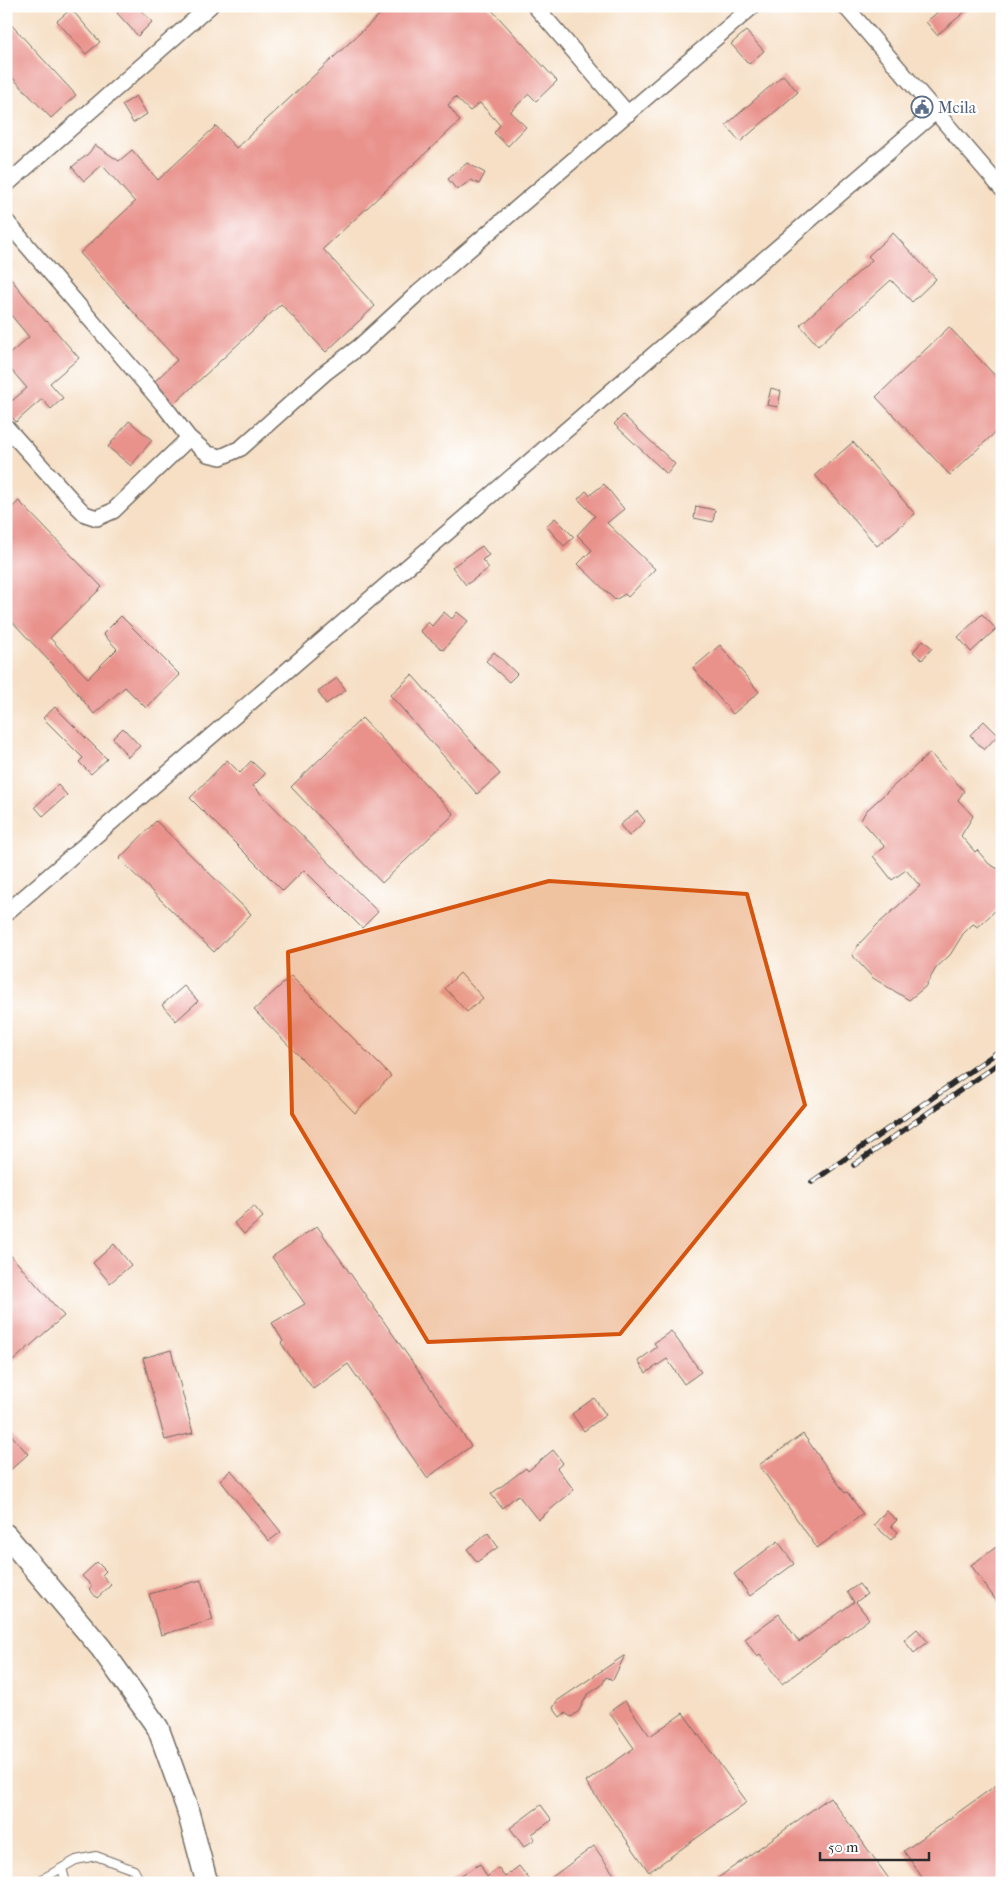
<svg xmlns="http://www.w3.org/2000/svg" width="1008" height="1889" font-family="'IM FELL French Canon',serif">
  <style>
    .building { fill: #e9928c }
    .lines { fill: none; stroke-linecap: round; stroke-linejoin: round }
    .lane-casing { stroke: #726a61; stroke-width: 10 }
    .street-casing { stroke: #726a61; stroke-width: 18 }
    .secondary-casing { stroke: #726a61; stroke-width: 24 }
    .lane { stroke: #fff; stroke-width: 8 }
    .street { stroke: #fff; stroke-width: 15 }
    .secondary { stroke: #fff; stroke-width: 21 }
    .rail-casing { stroke: #2b2b2b; stroke-width: 5.5 }
    .rail { stroke: #fff; stroke-width: 4; stroke-dasharray: 11; stroke-linecap: butt }
    .marked { fill: #d5540f; fill-opacity: 0.2; stroke: #d5540f; stroke-width: 4; stroke-linejoin: round }
    .labels { text-anchor: middle; stroke-width: 4.5; stroke-linejoin: round; paint-order: stroke }
    .service-label { font-size: 16px; fill: #4e5e75; stroke: #fff; text-anchor: start }
  </style>
  <rect width="100%" height="100%" fill="#fff"/>
  <filter id="ink" filterUnits="userSpaceOnUse"><feTurbulence type="fractalNoise" baseFrequency=".02" numOctaves="2"/><feDisplacementMap in="SourceGraphic" scale="10" xChannelSelector="R" yChannelSelector="G"/><feConvolveMatrix kernelMatrix="1 2 1 2 8 2 1 2 1" color-interpolation-filters="sRGB"/></filter>
  <filter id="wash" filterUnits="userSpaceOnUse"><feTurbulence type="fractalNoise" baseFrequency=".0096" numOctaves="4" result="noise"/><feDisplacementMap in="SourceGraphic" scale="20" xChannelSelector="R" yChannelSelector="G"/><feGaussianBlur stdDeviation="1.12" result="paint"/><feColorMatrix in="noise" values="0 0 0 0 0 0 0 0 0 0 0 0 0 0 0 0 0 1.4 0 .05"/><feComposite in="paint" operator="in"/></filter>
  <g filter="url(#wash)">
    <rect width="100%" height="100%" fill="#f6dfc5"/>
    <g id="blocks">
      <path class="building" d="M124 6H137L152 22 138 36 117 13Z
        M389 6H488L557 81 536 101 529 94 510 112 526 127 508 146 494 133 500 125 480 103 470 111 455 97 448 105 460 121 323 249 375 306 326 352 281 304 174 404 155 381 177 360 80 253 135 202 102 165 84 181 72 167 88 154 95 145 119 161 132 150 158 180 216 126 236 148Z
        M945 6H972L937 35 926 22Z
        M71 9 100 42 86 54 57 21Z
        M6 19 76 95 51 118 6 71Z
        M746 31 764 51 749 64 731 44Z
        M783 75 798 92 740 142 726 125Z
        M136 96 147 114 133 123 122 105Z
        M467 163 485 173 479 184 471 180 457 190 448 179Z
        M893 233 936 279 912 302 891 280 818 346 800 325 872 260 868 256Z
        M6 273 46 322 47 321 79 358 50 383 63 398 51 409 42 399 16 422 6 410V406L27 388 6 364V357L29 337 6 309Z
        M949 327 1002 383V426L950 475 876 397Z
        M771 388 781 391 778 407 767 405Z
        M623 415 675 464 667 474 614 424Z
        M129 421 152 440 131 466 108 447Z
        M853 442 915 514 877 546 815 475Z
        M604 484 624 509 607 523 655 569 628 597 625 594 615 600 578 564 592 550 577 535 595 516 578 499 586 491 590 495Z
        M19 501 102 587 50 638 82 672 88 678 117 649 103 634 121 616 180 675 146 708 125 687 94 714 65 678 6 615V513Z
        M696 506 715 510 713 522 694 518Z
        M555 518 574 537 564 546 546 526Z
        M482 546 489 555 482 560 489 568 466 585 452 567Z
        M444 612 452 619 457 612 468 621 443 650 420 631 428 622 432 626Z
        M982 614 996 629 971 652 958 637Z
        M923 640 932 648 922 660 913 652Z
        M720 645 759 692 733 714 693 668Z
        M494 652 517 674 509 682 486 661Z
        M412 675 500 774 477 794 390 695Z
        M337 678 346 690 326 704 318 692Z
        M55 707 107 759 91 774 79 762 83 758 43 718Z
        M362 718 454 814 382 883 291 787Z
        M984 721 998 735 984 750 970 735Z
        M123 728 140 746 128 757 113 738Z
        M930 753 964 791 958 800 973 816 961 836 975 852 977 850 989 864 1002 871V902L998 908 978 927 973 924 963 934 950 955 936 968 925 987 909 1000 873 978 852 955 859 944 877 925 920 886 906 870 892 880 873 856 885 847 861 820 866 811Z
        M227 760 240 773 251 761 265 774 253 786 378 912 362 928 304 870 283 891 190 798Z
        M58 785 67 795 43 816 35 807Z
        M637 811 645 821 629 836 620 825Z
        M156 821 251 914 214 952 119 859Z
        M460 973 483 998 467 1012 445 988Z
        M291 976 391 1076 355 1113 254 1010Z
        M184 986 198 1001 176 1021 162 1005Z
        M254 1206 263 1217 244 1234 234 1223Z
        M317 1226 471 1446 427 1478 348 1364 313 1389 281 1343 283 1341 272 1323 305 1304 272 1257Z
        M114 1244 131 1265 110 1283 93 1263Z
        M6 1250 64 1316 6 1367Z
        M671 1331 701 1372 684 1384 667 1359 646 1373 638 1361 657 1347 654 1343Z
        M171 1350 193 1433 165 1440 143 1358Z
        M594 1398 606 1415 584 1431 572 1414Z
        M6 1429 28 1454 6 1474Z
        M803 1434 845 1493 847 1492 863 1514 817 1548 759 1465Z
        M553 1450 563 1463 557 1468 574 1490 538 1520 518 1495 502 1508 491 1494 526 1468 528 1471Z
        M231 1470 281 1532 269 1541 220 1480Z
        M886 1511 897 1520 891 1526 898 1532 891 1540 874 1525Z
        M488 1533 498 1547 477 1562 467 1549Z
        M778 1541 794 1564 750 1596 734 1574Z
        M1002 1543V1609L971 1565Z
        M97 1562 106 1571 102 1575 111 1585 97 1598 89 1589 92 1586 82 1576Z
        M201 1580 213 1620 161 1635 149 1594Z
        M859 1584 867 1594 856 1602 869 1619 782 1684 760 1655 757 1657 745 1639 779 1614 799 1642 854 1602 847 1592Z
        M917 1629 928 1642 914 1653 904 1640Z
        M625 1655 613 1680 606 1677 602 1685 587 1695 579 1711 571 1717 565 1713 560 1717 553 1708 557 1701Z
        M625 1701 650 1736 683 1713 747 1802 649 1872 586 1782 634 1748 609 1712Z
        M1002 1781V1883H926L904 1851Z
        M830 1797 892 1883H711Z
        M541 1805 552 1820 532 1834 535 1839 524 1847 510 1828Z
        M594 1846 620 1883H544Z
        M480 1864 487 1877 498 1868 505 1877 519 1866 532 1883H479L485 1878 477 1883H448Z"/>
    </g>
  </g>
  <g filter="url(#ink)">
    <use href="#blocks" fill-opacity="0" stroke="#726a61" stroke-width="1"/>
    <g class="lines">
      <g class="lane-casing">
        <path id="lane" d="M62 1868 66 1883
          M35 1883 76 1860 96 1856 134 1870 141 1883"/>
      </g>
      <g class="street-casing">
        <path id="street" d="M535 6 628 114
          M845 6 1002 189
          M6 185 210 6
          M6 221 162 403 189 438 208 454 221 457 241 448 326 372 359 347 418 293 753 6
          M6 427 78 507 85 514 97 518 113 511 189 438
          M6 913 935 112"/>
      </g>
      <g class="secondary-casing">
        <path id="secondary" d="M6 1535 101 1648 158 1728 187 1808 207 1883"/>
      </g>
      <use href="#lane" class="lane"/>
      <use href="#street" class="street"/>
      <use href="#secondary" class="secondary"/>
      <g class="rail-casing">
        <path id="rail" d="M854 1165 1002 1061
          M812 1182 1002 1049"/>
      </g>
      <use href="#rail" class="rail"/>
    </g>
  </g>
  <path class="marked" d="M549 881 747 894 805 1105 620 1334 428 1342 292 1114 288 952Z"/>
  <defs>
    <g id="civic-ring" transform="scale(1.125)"><circle r="9.5" fill="#fff" stroke="#5c6f8a" stroke-width="1.5"/><path d="M-.6-6.5H3V-4.5H.6V-3L4-1V1h2V6H-6V1h2V-1L-.6-3ZM-1.2 2.5V6h2.4V2.5Z" fill="#5c6f8a"/></g>
  </defs>
  <g fill-rule="evenodd">
    <use href="#civic-ring" x="922" y="107"/>
  </g>
  <g class="labels">
    <g class="service-label">
      <text x="938" y="113">Mcila</text>
    </g>
  </g>
  <rect width="1008" height="1889" fill="none" stroke="#fff" stroke-width="25"/>
  <path d="M820 1852v8h109v-8" fill="none" stroke="#2b2b2b" stroke-width="2.5"/>
  <text x="828" y="1852" font-size="15" fill="#2b2b2b" stroke="#ffffff" stroke-width="4" paint-order="stroke">50 m</text>
</svg>
